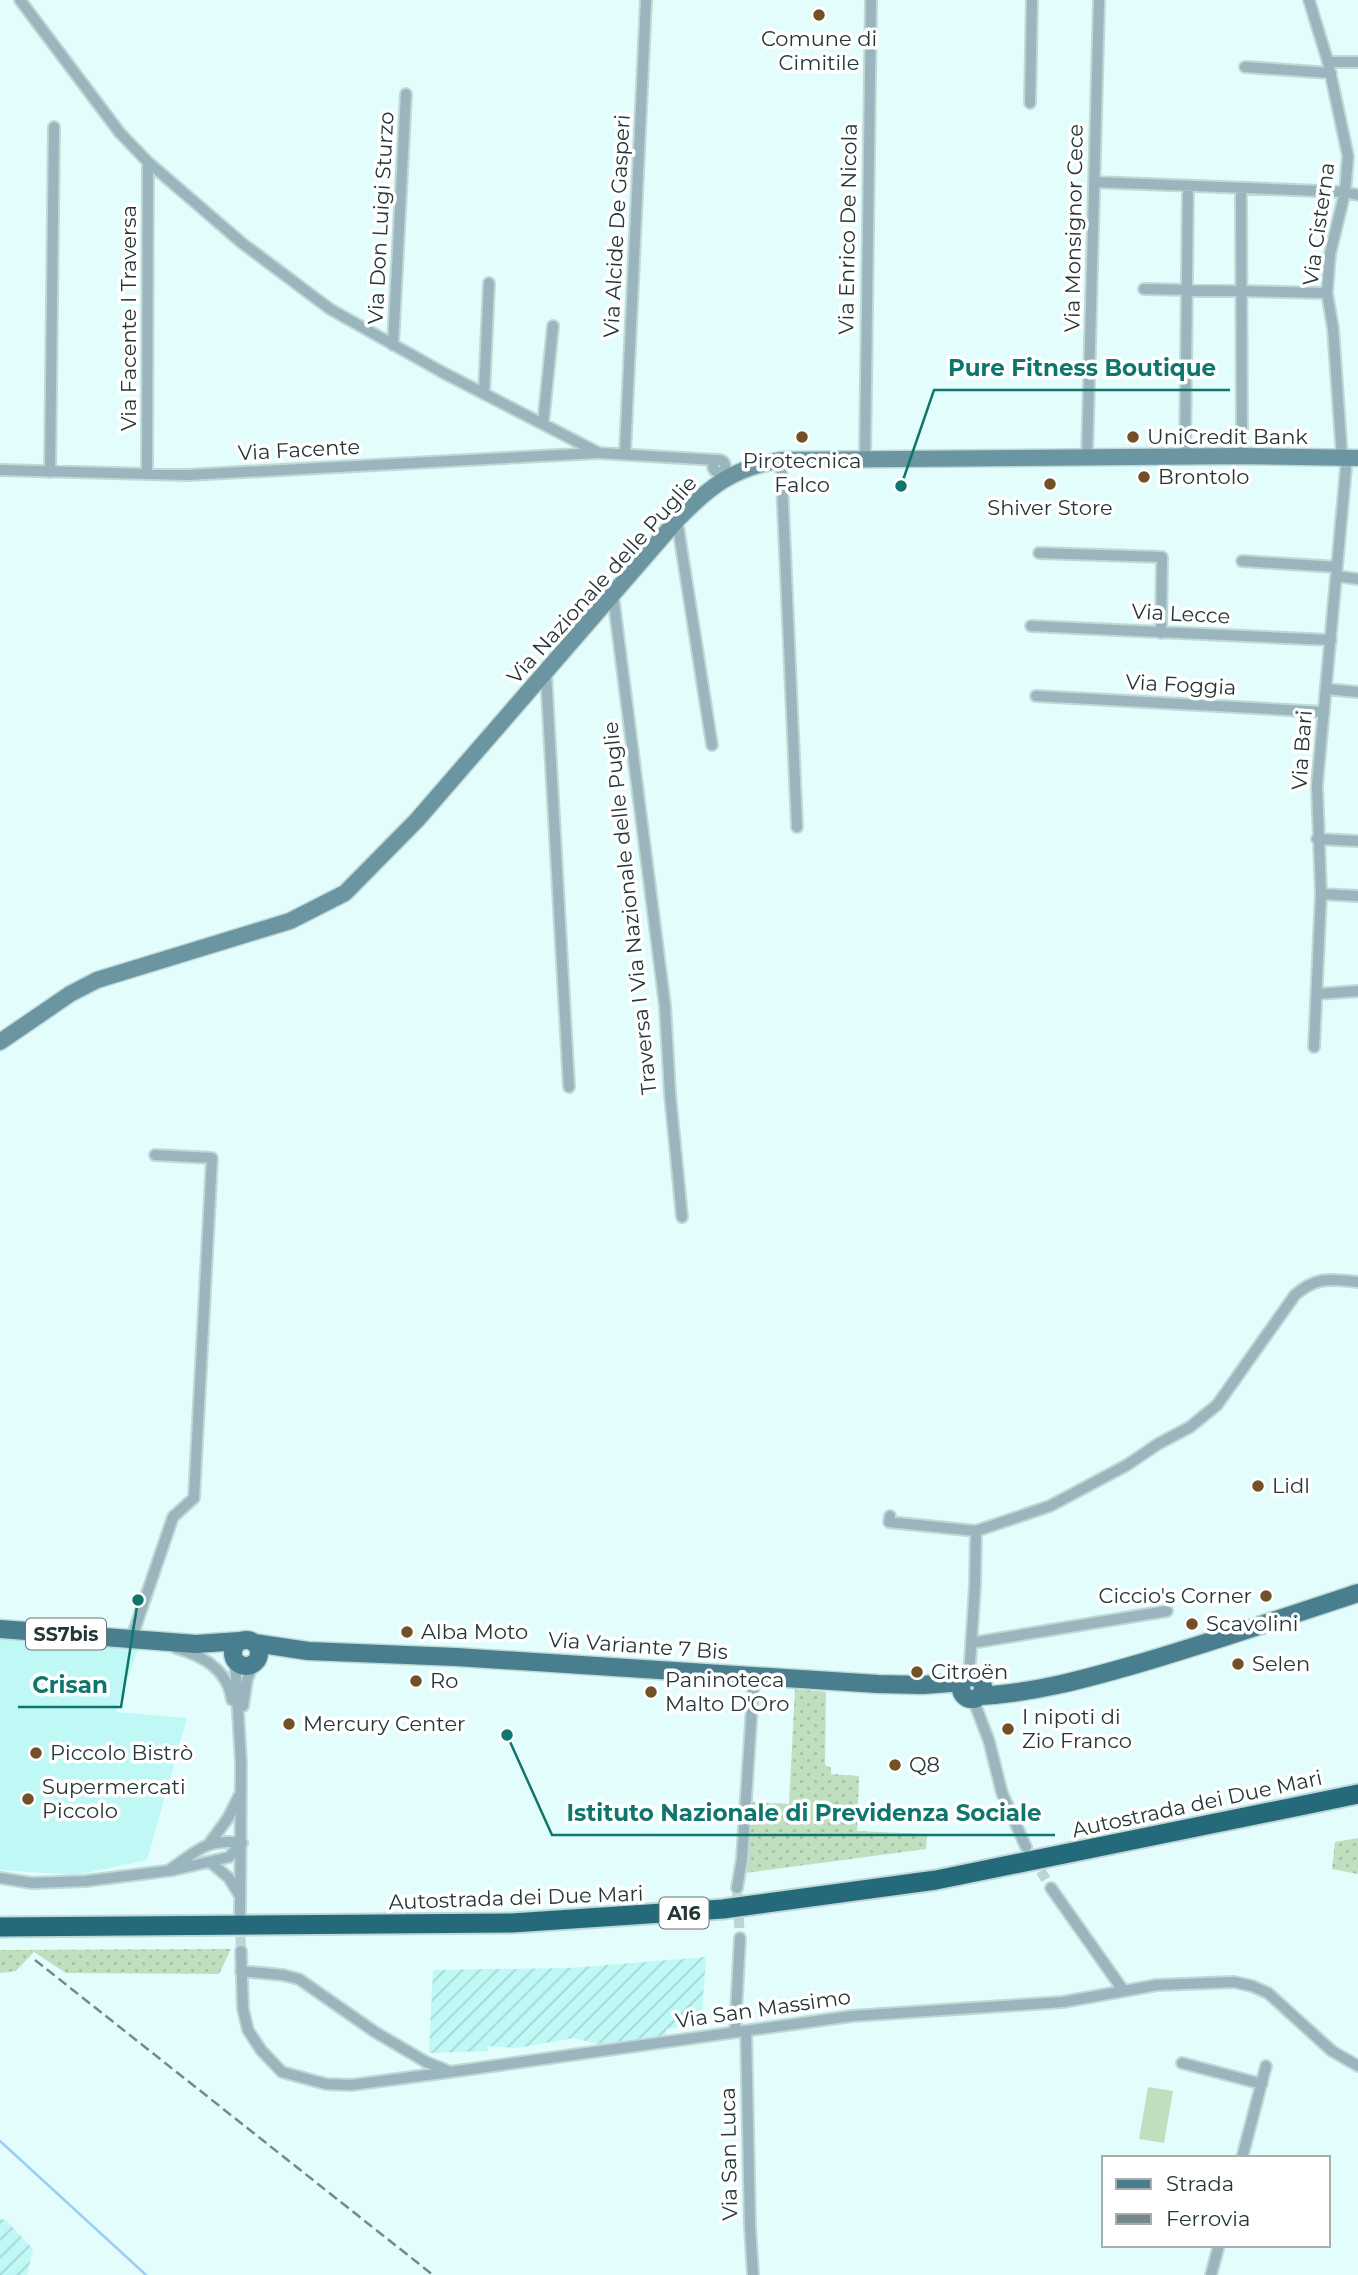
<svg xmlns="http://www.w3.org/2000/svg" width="1358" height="2275" font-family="Montserrat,sans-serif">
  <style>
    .built { fill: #bff8f5 }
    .industrial { fill: url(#industrial-furrows) }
    .grass { fill: url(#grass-dots) }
    .garden { fill: #c0dfbf }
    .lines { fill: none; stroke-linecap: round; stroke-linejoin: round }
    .stream { stroke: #9dcdf2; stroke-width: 2.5 }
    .street-tunnel { stroke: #bcd5d4; stroke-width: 10; stroke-dasharray: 10 5; stroke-linecap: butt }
    .street-casing { stroke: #c0d9d8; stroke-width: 14 }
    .secondary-casing { stroke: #c0d9d8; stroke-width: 19 }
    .primary-casing { stroke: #c0d9d8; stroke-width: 21 }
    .highway-casing { stroke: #c0d9d8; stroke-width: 23 }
    .street { stroke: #9ab5bd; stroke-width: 10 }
    .secondary { stroke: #6b95a1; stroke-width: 16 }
    .primary { stroke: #487e8d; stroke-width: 18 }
    .highway { stroke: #256a7b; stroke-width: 19 }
    .rail { stroke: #748988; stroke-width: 2.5; stroke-dasharray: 10 5; stroke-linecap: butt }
    .poi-dot { fill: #725128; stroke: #fff; stroke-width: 2.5 }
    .labels { text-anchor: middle; stroke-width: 7; stroke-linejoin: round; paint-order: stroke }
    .shield { fill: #fff; stroke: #667272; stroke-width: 2 }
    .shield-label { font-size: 19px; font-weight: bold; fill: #243635 }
    .poi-label { font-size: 21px; fill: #243635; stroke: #fff; text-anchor: start }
    .street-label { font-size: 21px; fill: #243635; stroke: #fff }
    .leader { fill: none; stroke: #0f766e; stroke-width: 2.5 }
    .callout-dot { fill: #0f766e; stroke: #fff; stroke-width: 2.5 }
    .callout-label { font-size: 23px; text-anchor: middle; font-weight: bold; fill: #0f766e; stroke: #fff; stroke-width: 7; stroke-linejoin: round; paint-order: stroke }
  </style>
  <defs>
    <pattern id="industrial-furrows" width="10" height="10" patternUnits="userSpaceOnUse" patternTransform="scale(1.75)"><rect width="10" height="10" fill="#bff8f5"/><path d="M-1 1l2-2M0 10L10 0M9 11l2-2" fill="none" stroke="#a4d5d3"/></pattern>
    <pattern id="grass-dots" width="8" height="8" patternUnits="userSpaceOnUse" patternTransform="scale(1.75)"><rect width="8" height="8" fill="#c0dfbf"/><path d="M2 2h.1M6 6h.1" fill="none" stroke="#a5c0a5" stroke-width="1.8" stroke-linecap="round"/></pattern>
  </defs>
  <rect width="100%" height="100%" fill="#e2fdfc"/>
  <path class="built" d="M0 1638 138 1649 116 1712 187 1718 147 1860 76 1875 0 1870Z"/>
  <path class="industrial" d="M706 1957 701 2025 666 2029V2035L597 2044 574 2038 517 2048 488 2046 487 2051 429 2053 433 1970 569 1968Z
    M0 2219 6 2220 33 2249 27 2275H0Z"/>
  <path class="grass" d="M795 1689 826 1692 825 1765 831 1768V1774L859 1776 857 1831 927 1834 926 1849 746 1873 752 1802 789 1804Z
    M1358 1838V1874L1332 1869 1335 1842Z
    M231 1949 219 1974 66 1973 34 1952 16 1971 0 1973V1950Z"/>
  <path class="garden" d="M1148 2087 1173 2091 1164 2143 1139 2139Z"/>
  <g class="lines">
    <path class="stream" d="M0 2141 146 2275"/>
    <path class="street-tunnel" d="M1033 1858 1051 1888
      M737 1888 740 1938
      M240 1922 241 1951"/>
    <g class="street-casing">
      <path id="street" d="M20 0 120 133 148 162 242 243 330 309 442 372 599 453 716 460
        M1309 0 1328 62 1348 156 1345 192 1330 254 1327 293 1333 328 1342 457
        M1328 62H1358
        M1245 67 1331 73
        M1030 103 1032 0
        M1094 182 1345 192 1358 195
        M1241 188 1242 456
        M1144 289 1327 293
        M393 345 406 94
        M484 394 489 283
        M543 424 553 326
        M625 453 646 0
        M1185 457 1188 186
        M1087 458 1099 0
        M865 459 871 0
        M713 466a6 6 0 1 1 12 0a6 6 0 1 1-12 0Z
        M781 460 797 827
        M0 470 188 475 597 453
        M50 472 54 127
        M147 474 148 162
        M677 520 712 745
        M1039 553 1162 557 1161 633
        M1242 561 1337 567
        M1337 576 1358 579
        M613 595 665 1006 670 1094 682 1217
        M1031 626 1331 640
        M546 674 569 1087
        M1326 689 1358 692
        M1036 696 1324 712
        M1317 839 1358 841
        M1321 894 1358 896
        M1317 994 1358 991
        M1314 1047 1321 894 1317 785 1347 457
        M890 1516 889 1522 976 1531 1050 1506 1127 1465 1158 1444 1190 1427 1217 1405 1295 1295C1317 1276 1331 1279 1358 1282
        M131 1640 173 1517 194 1498 212 1158 155 1155
        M971 1643 1167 1611
        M176 1648C204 1656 228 1670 232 1700
        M235 1661 241 1763 240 1915
        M969 1678 975 1585 976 1531
        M973 1699 989 1741 1002 1793 1026 1847
        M243 1706 247 1680 253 1664
        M209 1844 228 1818 239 1796
        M210 1862 229 1878 240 1896
        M171 1869C198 1850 207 1838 242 1843
        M0 1878 32 1883 86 1881 174 1870 229 1857 242 1843
        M737 1888 742 1859 754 1676
        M1051 1888 1123 1990
        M241 1951 243 2009 248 2030 261 2050 282 2072 326 2084 351 2085 450 2072 852 2016 1063 2002 1157 1985 1234 1982 1252 1986 1268 1993 1332 2051 1358 2066
        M241 1971 283 1975 299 1979 375 2032 426 2062 448 2071
        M746 2031 750 2226 753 2275
        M735 2032 740 1938
        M1182 2063 1262 2084
        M1242 2158 1266 2066
        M1211 2275 1219 2245"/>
    </g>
    <g class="secondary-casing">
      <path id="secondary" d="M0 1042 70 994 97 980 290 921 345 893 417 820 677 520C710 486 733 468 781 460L1242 456 1358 458"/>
    </g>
    <g class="primary-casing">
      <path id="primary" d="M0 1629 196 1644 240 1641
        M233 1653a13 13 0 1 1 26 0a13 13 0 1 1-26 0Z
        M254 1643 308 1651 456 1657 878 1684 923 1685 963 1682
        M961 1688a11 11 0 1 1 22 0a11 11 0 1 1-22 0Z
        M980 1696C1034 1693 1085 1679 1137 1664 1212 1642 1285 1617 1358 1593"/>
    </g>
    <g class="highway-casing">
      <path id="highway" d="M0 1927 512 1923 723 1909 936 1880 1358 1794"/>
    </g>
    <use href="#street" class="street"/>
    <use href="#secondary" class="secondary"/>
    <use href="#primary" class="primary"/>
    <use href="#highway" class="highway"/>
    <path class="rail" d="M35 1960 433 2275"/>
  </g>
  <g class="poi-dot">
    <circle cx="819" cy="15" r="7"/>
    <circle cx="802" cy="437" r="7"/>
    <circle cx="1133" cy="437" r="7"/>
    <circle cx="1144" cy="477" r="7"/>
    <circle cx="1050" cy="484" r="7"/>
    <circle cx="1258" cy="1486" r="7"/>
    <circle cx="1266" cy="1596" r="7"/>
    <circle cx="1192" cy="1624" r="7"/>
    <circle cx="407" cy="1632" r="7"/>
    <circle cx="1238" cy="1664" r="7"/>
    <circle cx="917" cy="1672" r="7"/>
    <circle cx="416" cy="1681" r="7"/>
    <circle cx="651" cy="1692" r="7"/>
    <circle cx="289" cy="1724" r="7"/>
    <circle cx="1008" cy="1729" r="7"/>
    <circle cx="36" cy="1753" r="7"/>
    <circle cx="895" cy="1765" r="7"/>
    <circle cx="28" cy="1799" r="7"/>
  </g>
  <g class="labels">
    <g class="shield">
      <rect x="26" y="1618.5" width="80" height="31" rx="5"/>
      <rect x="659.5" y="1897.5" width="49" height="31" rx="5"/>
    </g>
    <g class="shield-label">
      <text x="66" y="1641">SS7bis</text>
      <text x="684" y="1920">A16</text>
    </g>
    <g class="poi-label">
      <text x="819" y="46" text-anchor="middle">Comune di<tspan x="819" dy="24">Cimitile</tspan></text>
      <text x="1147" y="444">UniCredit Bank</text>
      <text x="802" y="468" text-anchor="middle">Pirotecnica<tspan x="802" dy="24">Falco</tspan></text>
      <text x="1158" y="484">Brontolo</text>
      <text x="1050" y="515" text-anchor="middle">Shiver Store</text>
      <text x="1272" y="1493">Lidl</text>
      <text x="1252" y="1603" text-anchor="end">Ciccio's Corner</text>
      <text x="1206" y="1631">Scavolini</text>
      <text x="421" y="1639">Alba Moto</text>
      <text x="1252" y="1671">Selen</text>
      <text x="931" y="1679">Citroën</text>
      <text x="665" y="1687">Paninoteca<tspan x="665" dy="24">Malto D'Oro</tspan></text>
      <text x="430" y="1688">Ro</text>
      <text x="1022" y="1724">I nipoti di<tspan x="1022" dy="24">Zio Franco</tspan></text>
      <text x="303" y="1731">Mercury Center</text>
      <text x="50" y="1760">Piccolo Bistrò</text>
      <text x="909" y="1772">Q8</text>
      <text x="42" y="1794">Supermercati<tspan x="42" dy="24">Piccolo</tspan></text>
    </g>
    <g class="street-label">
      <text transform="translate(381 218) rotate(-87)" y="7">Via Don Luigi Sturzo</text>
      <text transform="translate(1319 224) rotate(-82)" y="7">Via Cisterna</text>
      <text transform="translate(617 226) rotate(-87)" y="7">Via Alcide De Gasperi</text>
      <text transform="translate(1074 228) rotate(-89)" y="7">Via Monsignor Cece</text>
      <text transform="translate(848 229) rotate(-89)" y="7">Via Enrico De Nicola</text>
      <text transform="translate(129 318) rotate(-90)" y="7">Via Facente I Traversa</text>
      <text transform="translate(299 450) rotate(-3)" y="7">Via Facente</text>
      <text transform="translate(602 580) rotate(-48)" y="7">Via Nazionale delle Puglie</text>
      <text transform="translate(1181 614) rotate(3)" y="7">Via Lecce</text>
      <text transform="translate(1181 685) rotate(3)" y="7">Via Foggia</text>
      <text transform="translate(1302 750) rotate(-86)" y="7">Via Bari</text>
      <text transform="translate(630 908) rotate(-96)" y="7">Traversa I Via Nazionale delle Puglie</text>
      <text transform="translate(638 1646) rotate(4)" y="7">Via Variante 7 Bis</text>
      <text transform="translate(1197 1804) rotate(-12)" y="7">Autostrada dei Due Mari</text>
      <text transform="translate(516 1898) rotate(-2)" y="7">Autostrada dei Due Mari</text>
      <text transform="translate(763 2009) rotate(-8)" y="7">Via San Massimo</text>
      <text transform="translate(729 2154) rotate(-91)" y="7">Via San Luca</text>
    </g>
  </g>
  <path class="leader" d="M901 486L934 390H1230M138 1600L121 1707H18M507 1735L552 1835H1055"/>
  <g class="callout-dot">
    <circle cx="901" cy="486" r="7"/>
    <circle cx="138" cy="1600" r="7"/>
    <circle cx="507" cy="1735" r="7"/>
  </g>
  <g class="callout-label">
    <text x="1082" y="376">Pure Fitness Boutique</text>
    <text x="70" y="1693">Crisan</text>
    <text x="804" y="1821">Istituto Nazionale di Previdenza Sociale</text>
  </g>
  <rect x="1102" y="2156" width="228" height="91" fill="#ffffff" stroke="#a7afae" stroke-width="2"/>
  <rect x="1116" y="2179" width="35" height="10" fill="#487e8d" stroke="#a7afae" stroke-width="2"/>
  <text x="1166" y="2191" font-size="21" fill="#243635">Strada</text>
  <rect x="1116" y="2214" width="35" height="10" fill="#748988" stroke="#a7afae" stroke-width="2"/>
  <text x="1166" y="2226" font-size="21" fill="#243635">Ferrovia</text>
</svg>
